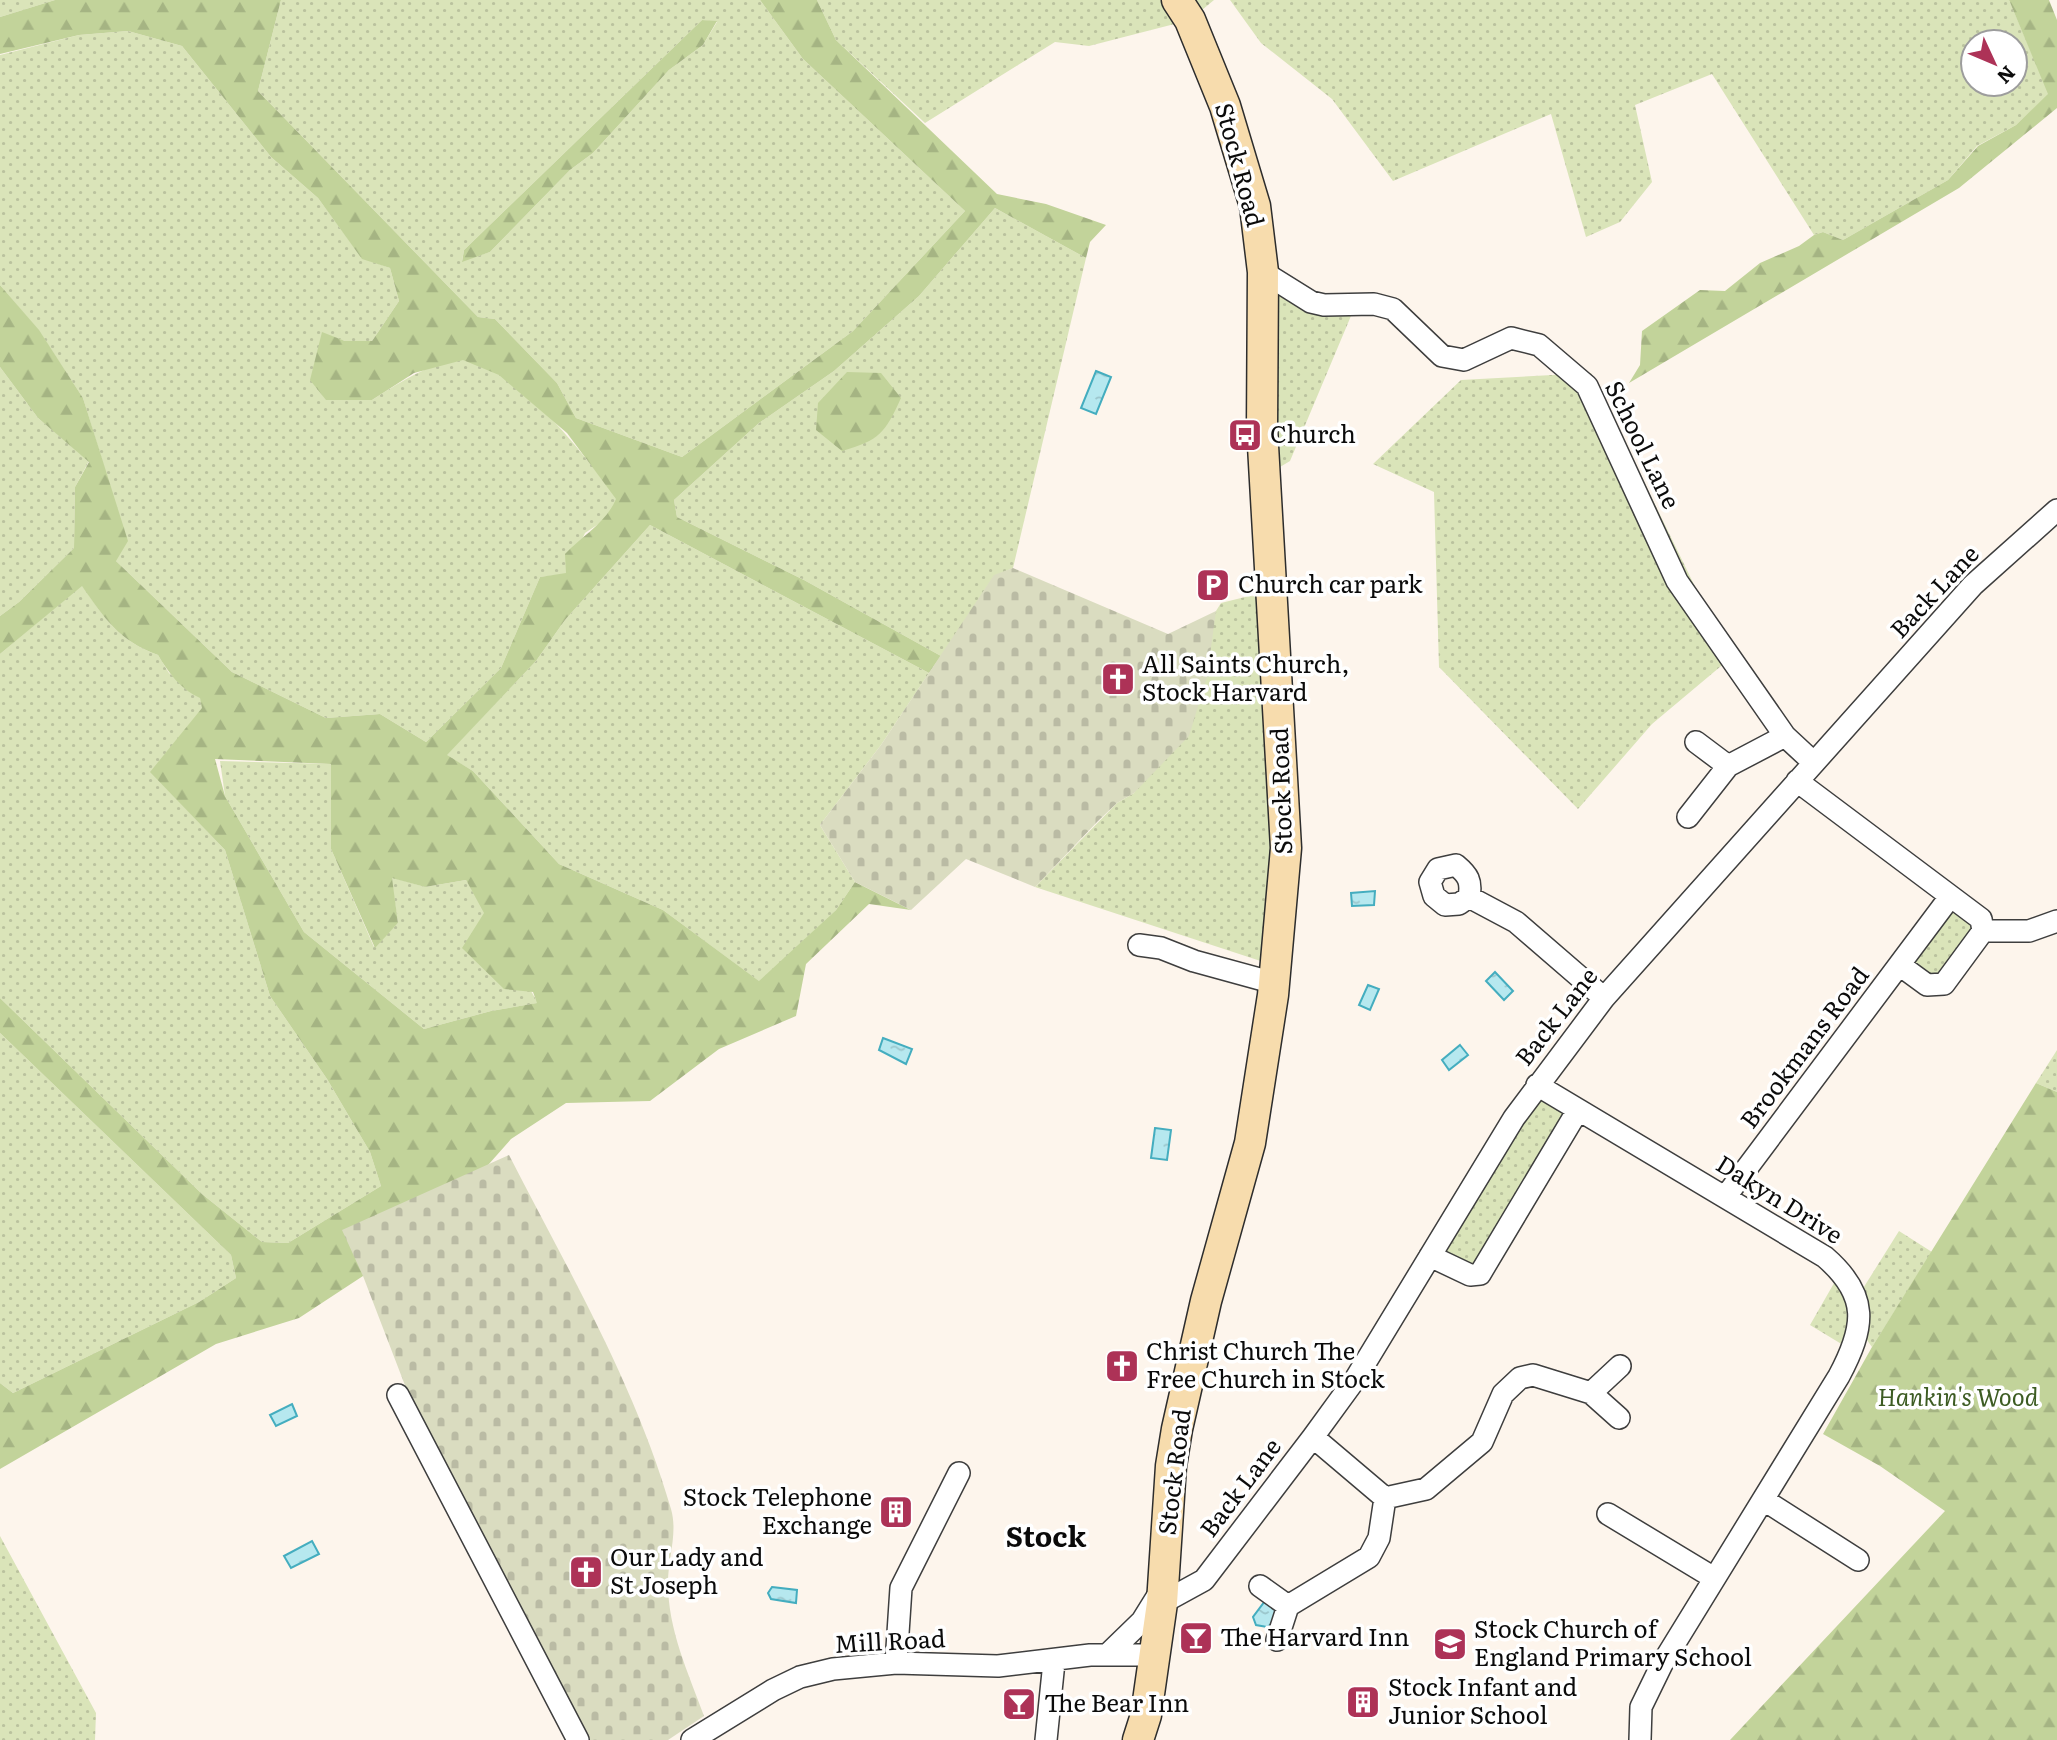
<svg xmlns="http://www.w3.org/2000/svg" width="2057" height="1740" font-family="Literata,serif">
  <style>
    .grass { fill: url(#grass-dots); fill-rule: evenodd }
    .forest { fill: url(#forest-firs); fill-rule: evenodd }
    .cemetery { fill: url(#cemetery-stones) }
    .water { fill: url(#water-ripples); stroke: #44adbf; stroke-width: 2 }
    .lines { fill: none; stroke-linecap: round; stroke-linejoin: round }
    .street-casing { stroke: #3e3e3e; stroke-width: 24 }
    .secondary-casing { stroke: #2d2d2d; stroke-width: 33 }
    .street { stroke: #fff; stroke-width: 21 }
    .secondary { stroke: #f7dcad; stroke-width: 30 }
    .labels { text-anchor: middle; stroke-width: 7; stroke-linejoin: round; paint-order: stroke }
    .street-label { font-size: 24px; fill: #0b0b0b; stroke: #fff }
    .poi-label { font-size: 24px; fill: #0b0b0b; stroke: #fff; text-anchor: start }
    .park-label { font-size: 24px; font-style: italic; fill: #3d5c23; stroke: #fff }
    .quarter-label { font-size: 28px; font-weight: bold; fill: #0b0b0b; stroke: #fff }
  </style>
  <defs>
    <pattern id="grass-dots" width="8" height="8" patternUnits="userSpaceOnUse" patternTransform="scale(1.75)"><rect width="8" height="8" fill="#dae4b9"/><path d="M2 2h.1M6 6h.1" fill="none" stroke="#bac29e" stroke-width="1.8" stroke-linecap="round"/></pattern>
    <pattern id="forest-firs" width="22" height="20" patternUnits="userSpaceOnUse" patternTransform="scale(1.75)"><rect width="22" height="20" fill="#c2d39a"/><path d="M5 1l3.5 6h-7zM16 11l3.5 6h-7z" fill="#a5b483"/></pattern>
    <pattern id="cemetery-stones" width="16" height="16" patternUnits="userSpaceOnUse" patternTransform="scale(1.75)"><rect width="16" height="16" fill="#dadcc0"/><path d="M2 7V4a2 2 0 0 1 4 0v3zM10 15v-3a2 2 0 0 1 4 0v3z" fill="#babba4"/></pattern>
    <pattern id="water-ripples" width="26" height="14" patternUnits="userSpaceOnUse" patternTransform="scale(1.75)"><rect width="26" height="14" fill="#b6e8ef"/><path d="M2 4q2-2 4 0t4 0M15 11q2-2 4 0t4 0" fill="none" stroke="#9bc6cc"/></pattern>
  </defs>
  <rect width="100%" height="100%" fill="#fdf5ec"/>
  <path class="grass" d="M0 0H55L0 17Z
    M281 0H760L803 59 965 211 853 331 682 457 576 418 557 383 495 319 478 317 258 91ZM702 20 717 22 703 45 669 70 593 153 570 170 490 252 462 261 464 250Z
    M817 0H1214L1190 20 1089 46 1055 42 925 123 836 40Z
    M1230 0H2009L2049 94 2016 125 1977 146 1948 180 1843 240 1823 232 1814 235 1712 74 1635 105 1652 182 1620 222 1586 237 1551 114 1393 181 1332 99 1261 43ZM1973 42H2015V84H1973Z
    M128 31 182 46 271 157 318 198 362 258 390 268 399 301 372 341H345L322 333 372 400C392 387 440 356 464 360 521 370 584 455 617 499L609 517 585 533 566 574 540 577 501 668 426 742 380 714 326 718 232 672 116 561 113 496 83 398 39 331 0 285V55L79 35Z
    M995 208 1086 258 1013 568 994 576 941 656 804 580 677 517 674 500 759 423 834 371 919 296Z
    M1263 272 1298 294 1356 304 1290 461 1265 476Z
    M0 367 38 418 89 461 75 487 74 548 19 602 0 616Z
    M1591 373 1703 603 1739 651 1652 724 1578 809 1439 667 1434 492 1373 464 1461 380Z
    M650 525 929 673 881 745 820 825 855 882 836 910 760 982 663 910 559 864 473 771 446 755 536 661 565 620Z
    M82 585C104 618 119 641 158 655L169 673 200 697 203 708 151 772 225 850 270 996 327 1079 370 1152 381 1186 288 1243 262 1242 202 1194 0 998V654Z
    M1249 596 1263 597 1276 966 1035 887 1117 803 1134 793 1216 611 1221 603Z
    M220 761 331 764V849L374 947 398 923 391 877 425 887 466 880 538 1003 491 1011 424 1029 304 932 225 796Z
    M1950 897 1981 919 1944 984 1901 966Z
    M0 1033 231 1255 236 1278 199 1302 13 1393 0 1383Z
    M2057 1050V1092L2036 1083Z
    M1537 1085 1578 1110 1480 1274 1430 1256Z
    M1899 1231 1932 1252 1872 1347 1859 1329 1853 1351 1810 1325 1841 1271 1857 1298Z
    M0 1536 96 1713 95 1740H0Z"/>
  <path class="forest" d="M55 0H281L258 91 478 317 495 319 557 383 576 418 682 457 853 331 965 211 803 59 760 0H817L836 40 997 194 1046 204 1106 225 1090 242 1086 258 995 208 919 296 834 371 759 423 674 500 677 517 804 580 941 656 929 673 650 525 565 620 536 661 447 755 473 771 559 864 663 910 759 981 836 910 855 882 911 910 869 904 806 964 796 1016 719 1049 650 1101 566 1103 511 1139 450 1208 363 1276 299 1318 216 1344 0 1469V1383L13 1393 199 1302 236 1278 231 1255 0 1033V998L202 1194 262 1242 288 1243 381 1186 370 1152 327 1079 270 996 225 850 150 772 202 708 200 698C181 690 168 672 158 655 119 641 104 618 82 586L0 654V616L19 602 74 548 75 487 89 462 38 418 0 367V285L39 330 83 398 128 541 116 561 232 672 326 718 380 714 426 742 501 668 540 577 566 573 565 554C583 535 606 523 616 499L567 433 499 375 463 360 414 373 372 400H326L310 380 322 332 345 341H372L399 301 390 268 362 259 318 198 271 157 182 46 128 31 79 35 0 54V17ZM215 759 331 764V849L375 948 398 923 392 878 425 887 466 880 484 913 462 948 504 989 533 992 537 1003 491 1011 424 1029 304 932 225 796Z
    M2009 0H2049L2057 20V108L1959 188 1629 383 1640 365 1642 331 1700 290 1725 291 1760 263 1799 246 1814 235 1823 232 1843 240 1948 180 1978 146 2016 125 2048 94Z
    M702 20 717 21 703 45 669 70 593 153 570 170 490 252 462 262 464 250Z
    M847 372 881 373 901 398C885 433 880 440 842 451L816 430 818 403Z
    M2036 1083 2057 1092V1740H1730L1945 1511 1880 1466 1823 1434 1872 1347Z"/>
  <path class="cemetery" d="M1013 568 1168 634 1216 611 1207 677 1189 736 1134 793 1117 803 1098 821 1035 887 966 859 911 910 855 882 820 825 881 745 994 575Z
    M509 1155C568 1270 635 1384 671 1509 678 1533 668 1558 668 1583 668 1630 688 1672 704 1716L668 1740H585L406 1388 363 1276 342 1230Z"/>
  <path class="water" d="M1096 371 1111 377 1096 414 1081 408Z
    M1375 891 1374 905 1352 906 1351 893Z
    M1495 972 1513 991 1504 1000 1486 981Z
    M1368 985 1379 989 1370 1010 1359 1005Z
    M883 1038 912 1049 906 1064 879 1050Z
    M1460 1045 1468 1055 1449 1070 1442 1060Z
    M1155 1128 1171 1130 1167 1160 1151 1158Z
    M292 1404 297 1416 276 1426 270 1415Z
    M312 1541 319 1554 291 1568 284 1556Z
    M772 1587 797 1590 796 1603 771 1599 768 1593Z
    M1265 1601 1276 1609 1274 1622 1267 1627 1256 1625 1253 1617Z"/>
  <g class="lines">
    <g class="street-casing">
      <path id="street" d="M1263 272 1311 302 1324 305 1374 304 1393 309 1442 356 1464 360 1511 338 1539 345 1587 386 1677 581 1785 736 1813 762
        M1696 742 1728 766 1785 736
        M1797 781 1981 919 1983 931 1944 984 1927 985 1901 966
        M1688 817 1728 766
        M1469 897C1472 881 1468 875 1456 865L1438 869 1430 882 1434 896 1445 905 1459 904 1469 897 1516 922 1604 998
        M1983 931H2029L2057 921
        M1139 945 1161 948 1194 961 1274 983
        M1537 1085 1825 1257C1870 1296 1865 1327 1839 1376L1662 1664 1641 1707 1640 1740
        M1726 1196 1950 897
        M1430 1256 1470 1275 1480 1274 1578 1110
        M1591 1393 1619 1418
        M398 1395 578 1740
        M1313 1437 1385 1498 1426 1489 1482 1442 1503 1394 1520 1378 1533 1375 1591 1393 1620 1366
        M1764 1500 1858 1560
        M1608 1514 1714 1578
        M1260 1586 1288 1606
        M1162 1603 1204 1580 1313 1437 1356 1378 1514 1118 1604 998 1973 585 2057 510
        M1277 1640 1288 1606 1369 1557 1379 1538 1385 1498
        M1108 1654 1142 1621 1160 1592
        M896 1663 901 1588 959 1473
        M692 1740 773 1690 800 1677 833 1669 896 1663 998 1666 1090 1655H1155
        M1046 1740 1054 1662"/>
    </g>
    <g class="secondary-casing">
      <path id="secondary" d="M1138 1740 1146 1715 1162 1603 1171 1466 1177 1429 1206 1301 1250 1143 1273 995 1286 848 1262 428 1263 272 1255 206 1225 106 1190 20 1177 0"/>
    </g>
    <use href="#street" class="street"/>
    <use href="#secondary" class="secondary"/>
  </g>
  <defs>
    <g id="bus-square" transform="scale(1.75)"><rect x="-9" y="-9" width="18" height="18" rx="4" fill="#ad3257" stroke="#fff"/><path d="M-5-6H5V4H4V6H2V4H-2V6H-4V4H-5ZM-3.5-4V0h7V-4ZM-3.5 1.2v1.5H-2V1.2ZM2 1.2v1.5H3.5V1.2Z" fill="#fff"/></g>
    <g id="parking-square" transform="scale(1.75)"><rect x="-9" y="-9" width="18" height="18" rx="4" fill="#ad3257" stroke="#fff"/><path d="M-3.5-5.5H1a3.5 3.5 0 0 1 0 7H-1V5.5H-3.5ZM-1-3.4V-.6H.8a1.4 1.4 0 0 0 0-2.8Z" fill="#fff"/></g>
    <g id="church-square" transform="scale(1.75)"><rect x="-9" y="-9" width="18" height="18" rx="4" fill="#ad3257" stroke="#fff"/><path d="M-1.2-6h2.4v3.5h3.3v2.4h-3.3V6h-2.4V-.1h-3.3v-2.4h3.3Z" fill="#fff"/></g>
    <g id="building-square" transform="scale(1.75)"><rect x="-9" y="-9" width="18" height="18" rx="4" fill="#ad3257" stroke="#fff"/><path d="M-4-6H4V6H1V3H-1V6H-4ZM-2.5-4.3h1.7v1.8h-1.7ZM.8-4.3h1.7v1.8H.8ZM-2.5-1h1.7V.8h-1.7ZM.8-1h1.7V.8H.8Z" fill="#fff"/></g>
    <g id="bar-square" transform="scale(1.75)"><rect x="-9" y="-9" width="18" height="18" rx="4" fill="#ad3257" stroke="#fff"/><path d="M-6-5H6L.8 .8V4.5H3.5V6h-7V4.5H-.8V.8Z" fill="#fff"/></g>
    <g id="school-square" transform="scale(1.75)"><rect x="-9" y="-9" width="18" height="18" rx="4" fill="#ad3257" stroke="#fff"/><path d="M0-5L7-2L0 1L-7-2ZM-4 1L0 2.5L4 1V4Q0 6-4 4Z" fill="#fff"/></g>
  </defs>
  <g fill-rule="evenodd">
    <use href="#bus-square" x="1245" y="435"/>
    <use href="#parking-square" x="1213" y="585"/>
    <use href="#church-square" x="1118" y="679"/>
    <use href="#church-square" x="1122" y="1366"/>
    <use href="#building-square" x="896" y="1512"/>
    <use href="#church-square" x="586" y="1572"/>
    <use href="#bar-square" x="1196" y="1638"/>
    <use href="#school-square" x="1450" y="1644"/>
    <use href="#building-square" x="1363" y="1702"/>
    <use href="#bar-square" x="1019" y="1704"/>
  </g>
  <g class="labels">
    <g class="street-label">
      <text transform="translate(1239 165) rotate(75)" y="8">Stock Road</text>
      <text transform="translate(1642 445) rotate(64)" y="8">School Lane</text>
      <text transform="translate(1935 592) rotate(-47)" y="8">Back Lane</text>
      <text transform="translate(1282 791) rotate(-92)" y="8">Stock Road</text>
      <text transform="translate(1557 1017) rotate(-52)" y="8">Back Lane</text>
      <text transform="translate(1805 1048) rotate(-53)" y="8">Brookmans Road</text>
      <text transform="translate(1779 1200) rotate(32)" y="8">Dakyn Drive</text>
      <text transform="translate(1175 1472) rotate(-83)" y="8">Stock Road</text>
      <text transform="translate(1241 1488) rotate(-53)" y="8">Back Lane</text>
      <text transform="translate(890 1642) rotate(-3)" y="8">Mill Road</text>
    </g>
    <g class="poi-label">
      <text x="1270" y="443">Church</text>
      <text x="1238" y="593">Church car park</text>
      <text x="1142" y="673">All Saints Church,<tspan x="1142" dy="28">Stock Harvard</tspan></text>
      <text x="1146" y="1360">Christ Church The<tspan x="1146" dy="28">Free Church in Stock</tspan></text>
      <text x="872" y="1506" text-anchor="end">Stock Telephone<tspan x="872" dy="28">Exchange</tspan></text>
      <text x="610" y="1566">Our Lady and<tspan x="610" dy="28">St Joseph</tspan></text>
      <text x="1474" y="1638">Stock Church of<tspan x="1474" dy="28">England Primary School</tspan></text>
      <text x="1220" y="1646">The Harvard Inn</text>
      <text x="1388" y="1696">Stock Infant and<tspan x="1388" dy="28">Junior School</tspan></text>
      <text x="1044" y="1712">The Bear Inn</text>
    </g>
    <g class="park-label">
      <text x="1958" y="1406">Hankin's Wood</text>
    </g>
    <g class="quarter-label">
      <text x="1046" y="1547">Stock</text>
    </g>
  </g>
  <g transform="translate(1994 63) rotate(134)"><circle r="33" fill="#ffffff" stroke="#9d9d9d" stroke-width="2"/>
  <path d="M0-5L12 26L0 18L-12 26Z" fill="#ad3257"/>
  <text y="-10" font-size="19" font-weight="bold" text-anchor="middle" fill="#0b0b0b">N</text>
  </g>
</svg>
